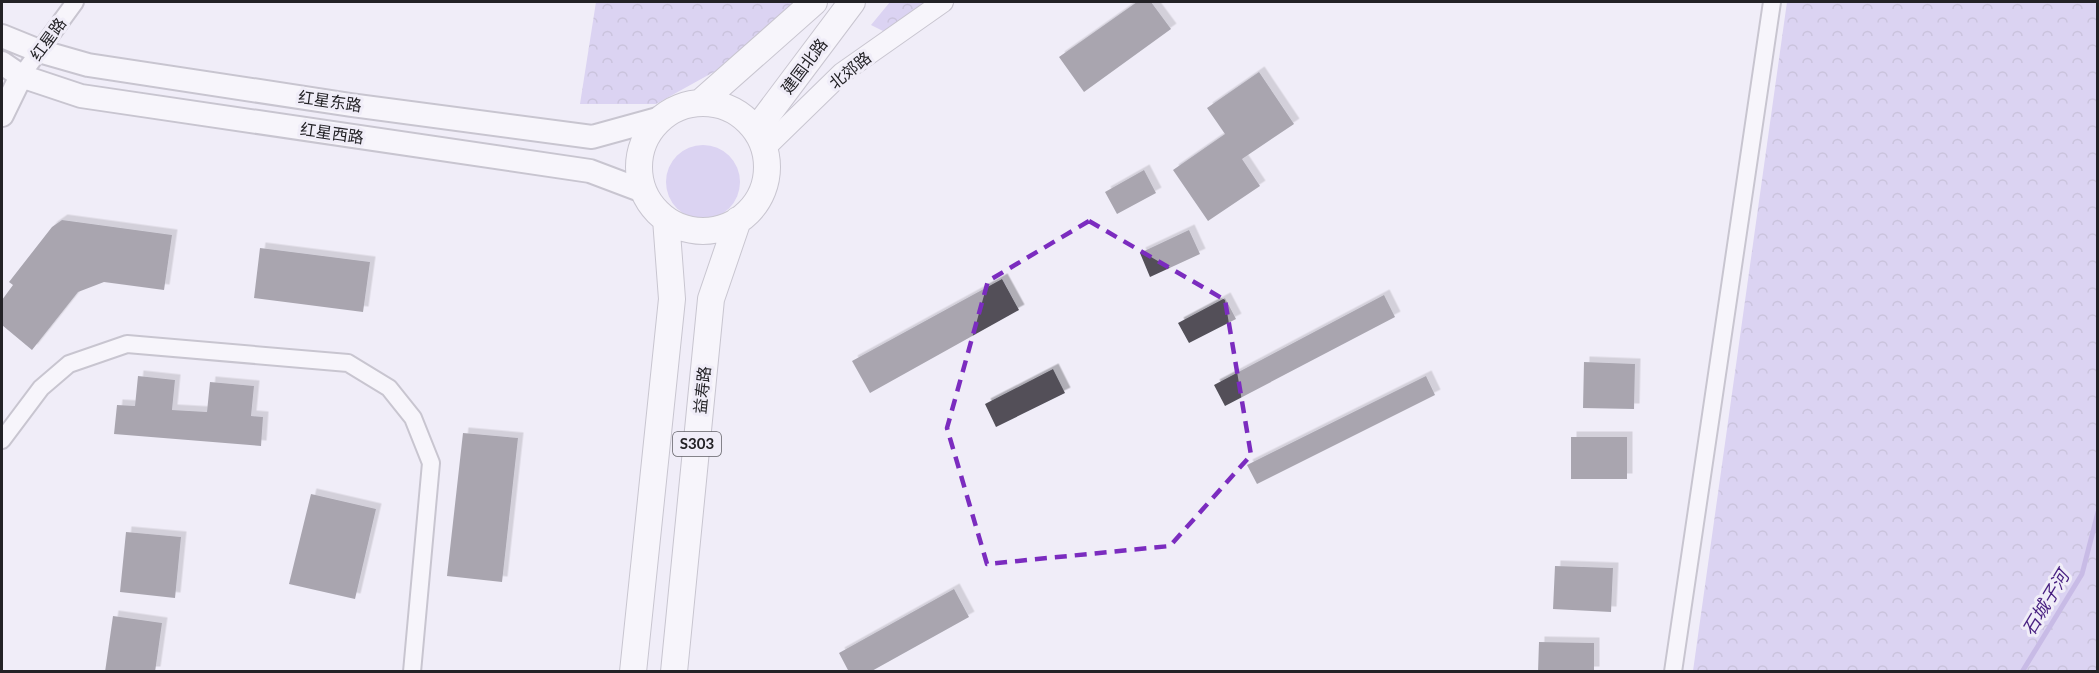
<svg xmlns="http://www.w3.org/2000/svg" width="2099" height="673" font-family="Lato,'Noto Sans SC',sans-serif">
  <style>
    .grass { fill: #c1b3ea }
    .forest { fill: url(#forest-crowns) }
    .lines { fill: none; stroke-linecap: round; stroke-linejoin: round }
    .stream { stroke: #987fd1; stroke-width: 5 }
    .building { fill: #525059; filter: url(#shadow) }
    .minor-casing { stroke: #9896a0; stroke-width: 20 }
    .tertiary-casing { stroke: #9896a0; stroke-width: 22 }
    .secondary-casing { stroke: #9896a0; stroke-width: 26 }
    .primary-casing { stroke: #9896a0; stroke-width: 28 }
    .minor { stroke: #fff; stroke-width: 16 }
    .tertiary { stroke: #fff; stroke-width: 20 }
    .secondary { stroke: #fff; stroke-width: 22 }
    .primary { stroke: #fff; stroke-width: 26 }
    .marked { fill: none; stroke: #7b2cbf; stroke-width: 4.5; stroke-dasharray: 12 8; stroke-linejoin: round }
    .labels { text-anchor: middle; stroke-width: 6; stroke-linejoin: round; paint-order: stroke }
    .shield { fill: #f0edf8; stroke: #605f65; stroke-width: 1.5 }
    .shield-label { font-size: 15px; font-weight: bold; fill: #232226 }
    .street-label { font-size: 16px; fill: #232226; stroke: #f0edf8 }
    .water-label { font-size: 18px; font-style: italic; fill: #461e7f; stroke: #f0edf8 }
  </style>
  <defs>
    <pattern id="forest-crowns" width="20" height="18" patternUnits="userSpaceOnUse" patternTransform="scale(1.5)"><rect width="20" height="18" fill="#c1b3ea"/><path d="M2 6a3 3 0 1 1 6 0M12 15a3 3 0 1 1 6 0" fill="none" stroke="#9c91bd"/></pattern>
    <filter id="shadow"><feDropShadow dx="5.5" dy="-5.5" stdDeviation="0" flood-color="#0004"/></filter>
  </defs>
  <rect width="100%" height="100%" fill="#f0edf8"/>
  <path class="grass" d="M666 182a37 37 0 1 1 74 0a37 37 0 1 1-74 0Z"/>
  <path class="forest" d="M596 2H800L730 63 656 104H580Z
    M890 2H930L885 32 871 25Z
    M1787 2H2097V671H1693Z"/>
  <g class="lines">
    <path class="stream" d="M2022 672 2082 574 2098 512"/>
  </g>
  <path class="building" d="M1137 2H1151L1171 29 1084 92 1059 57Z
    M1259 72 1294 124 1242 159 1260 186 1208 221 1173 170 1225 134 1207 108Z
    M1144 170 1156 193 1117 214 1105 192Z
    M62 220 172 235 164 290 104 282 78 292 32 350 2 325V300L13 285 9 282 52 227Z
    M1189 230 1200 254 1150 277 1140 253Z
    M260 248 370 262 363 312 254 298Z
    M1002 279 1019 310 870 393 852 361Z
    M1384 295 1395 317 1225 406 1214 385Z
    M1225 298 1236 319 1189 343 1178 323Z
    M1584 362 1635 364 1634 409 1583 408Z
    M1053 369 1065 393 996 427 985 404Z
    M138 376 175 380 172 410 207 412 210 382 254 386 251 416 263 417 261 446 114 434 117 405 135 406Z
    M1426 376 1435 395 1257 484 1247 465Z
    M463 433 518 438 502 582 447 576Z
    M1571 437H1627V479H1571Z
    M311 494 376 509 355 599 289 584Z
    M126 532 181 537 175 598 120 592Z
    M1555 566 1613 568 1611 612 1553 609Z
    M954 589 969 617 870 672H849L839 653Z
    M113 616 162 623 155 672H105Z
    M1539 642 1594 643V672H1538Z"/>
  <g class="lines">
    <g class="minor-casing">
      <path id="minor" d="M21 76 75 2
        M2 440 41 388 69 364 127 344 348 363 389 388 413 418 431 463 412 672
        M1673 672 1772 2"/>
    </g>
    <g class="tertiary-casing">
      <path id="tertiary" d="M765 148 842 73 943 2"/>
    </g>
    <g class="secondary-casing">
      <path id="secondary" d="M2 36 39 51 88 65 351 105 592 137 661 118
        M2 63 21 76 81 96 590 171 643 191
        M2 115 21 76"/>
    </g>
    <g class="primary-casing">
      <path id="primary" d="M701 102 814 2
        M639 167a64 64 0 1 1 128 0a64 64 0 1 1-128 0Z
        M756 130 852 2
        M633 672 672 299 666 219
        M674 672 711 299 738 220"/>
    </g>
    <use href="#minor" class="minor"/>
    <use href="#tertiary" class="tertiary"/>
    <use href="#secondary" class="secondary"/>
    <use href="#primary" class="primary"/>
  </g>
  <path d="M0 0H2099V673H0ZM1089 221 1225 300 1251 455 1170 546 987 564 947 428 988 281Z" fill="#f0edf8" fill-opacity=".55" fill-rule="evenodd"/>
  <path class="marked" d="M1089 221 1225 300 1251 455 1170 546 987 564 947 428 988 281Z"/>
  <g class="labels">
    <rect class="shield" x="673" y="432" width="48" height="24" rx="4.5"/>
    <g class="shield-label">
      <text x="697" y="449">S303</text>
    </g>
    <g class="street-label">
      <text transform="translate(48 39) rotate(-54)" y="6">红星路</text>
      <text transform="translate(804 66) rotate(-53)" y="6">建国北路</text>
      <text transform="translate(850 70) rotate(-39)" y="6">北郊路</text>
      <text transform="translate(330 101) rotate(8)" y="6">红星东路</text>
      <text transform="translate(332 133) rotate(8)" y="6">红星西路</text>
      <text transform="translate(702 390) rotate(-84)" y="6">益寿路</text>
    </g>
    <g class="water-label">
      <text transform="translate(2046 603) rotate(-59)" y="6">石城子河</text>
    </g>
  </g>
  <rect width="2099" height="673" fill="none" stroke="#232226" stroke-width="6"/>
</svg>
